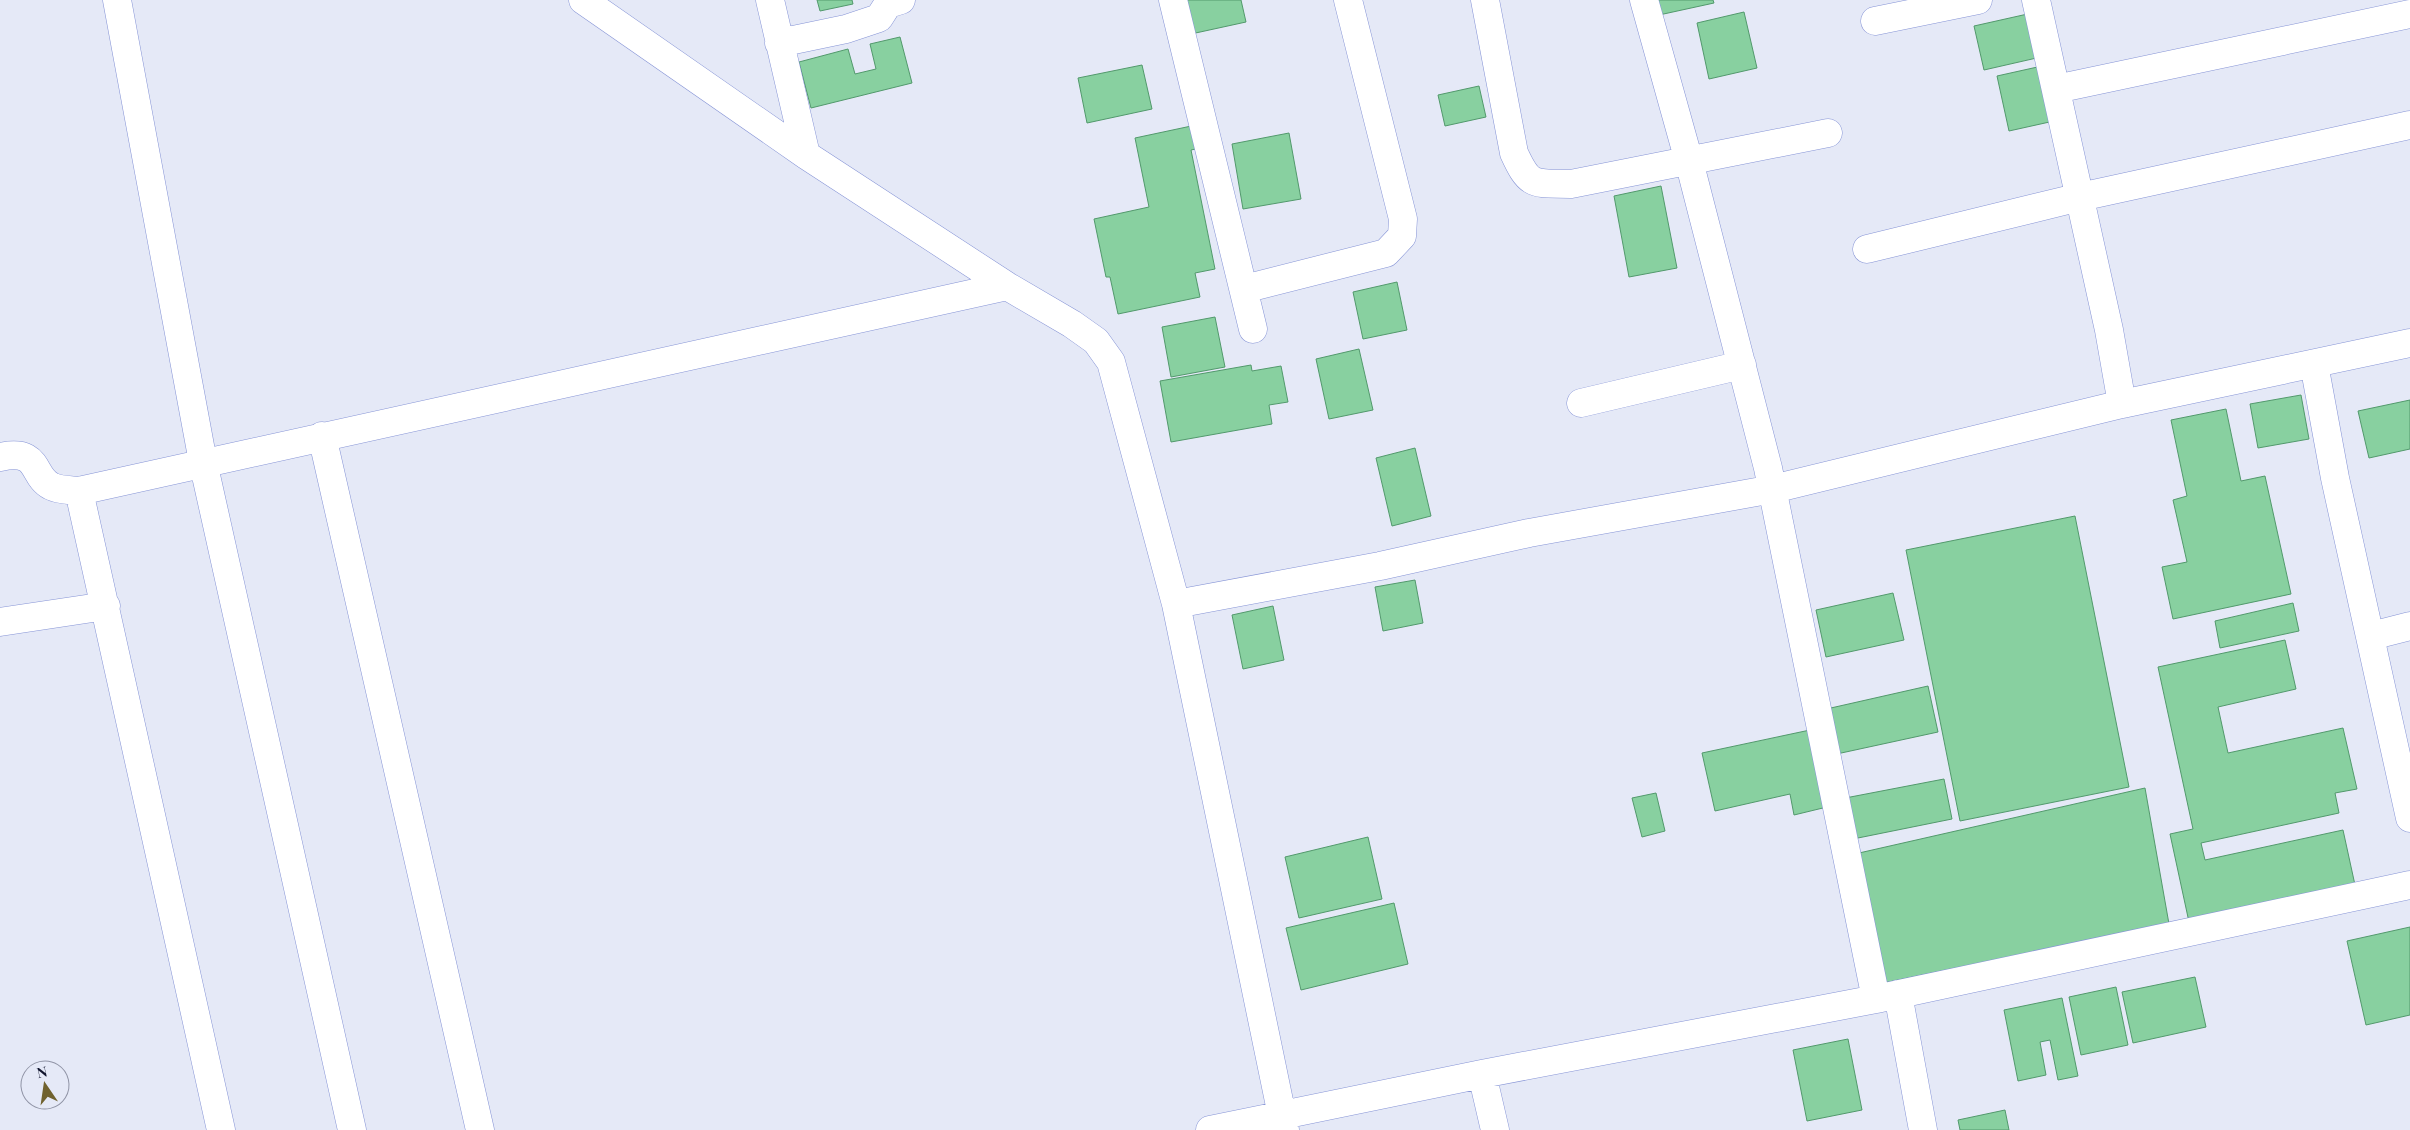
<svg xmlns="http://www.w3.org/2000/svg" width="2410" height="1130" font-family="'Playfair Display',serif">
  <style>
    .building { fill: #88d0a0; stroke: #52996c }
    .lines { fill: none; stroke-linecap: round; stroke-linejoin: round }
    .minor-casing { stroke: #8694d6; stroke-width: 29 }
    .minor { stroke: #fff; stroke-width: 28 }
  </style>
  <rect width="100%" height="100%" fill="#e5e9f7"/>
  <path class="building" d="M817 0H852L853 4 820 11Z
    M1184 0H1241L1246 22 1191 34Z
    M1656 0H1713L1714 3 1659 15Z
    M1744 12 1757 68 1709 79 1697 23Z
    M2032 13 2041 57 1984 70 1974 26Z
    M900 37 912 83 811 108 799 62 848 49 855 74 876 69 870 44Z
    M1142 65 1152 109 1087 123 1078 78Z
    M2042 66 2054 121 2009 131 1997 76Z
    M1479 86 1486 117 1445 126 1438 95Z
    M1196 125 1200 148 1191 150 1215 269 1195 273 1200 297 1118 314 1110 277H1106L1094 219 1149 207 1135 138Z
    M1289 133 1301 199 1243 209 1232 144Z
    M1661 186 1677 268 1629 277 1614 196Z
    M1397 282 1407 330 1363 339 1353 292Z
    M1215 317 1225 367 1171 377 1162 327Z
    M1359 349 1373 410 1329 419 1316 359Z
    M1251 365 1252 371 1281 366 1288 402 1269 405 1272 424 1171 442 1160 381Z
    M2301 395 2309 439 2258 448 2250 404Z
    M2410 400V449L2369 458 2358 411Z
    M2226 409 2241 481 2265 476 2291 594 2173 619 2162 567 2187 562 2173 500 2187 496 2171 420Z
    M1415 448 1431 516 1392 526 1376 458Z
    M2075 516 2129 787 1960 821 1906 550Z
    M1415 580 1423 623 1383 631 1375 587Z
    M1893 593 1904 640 1826 657 1816 610Z
    M2293 603 2299 631 2220 648 2215 621Z
    M1273 606 1284 660 1243 669 1232 615Z
    M2285 640 2296 689 2218 707 2228 753 2343 728 2357 789 2335 793 2339 813 2201 843 2205 860 2343 830 2355 885 2189 922 2170 834 2193 829 2158 667Z
    M1928 686 1938 732 1832 755 1822 710Z
    M1810 730 1827 807 1794 815 1790 794 1715 811 1702 753Z
    M1944 779 1952 819 1848 840 1840 799Z
    M2145 788 2169 924 1884 983 1859 853Z
    M1656 793 1665 831 1642 837 1632 798Z
    M1368 837 1382 899 1299 918 1285 857Z
    M1394 903 1408 964 1301 990 1286 928Z
    M2410 927V1015L2366 1025 2347 941Z
    M2195 977 2206 1027 2133 1043 2122 992Z
    M2116 987 2128 1045 2081 1055 2069 997Z
    M2062 998 2078 1076 2058 1080 2050 1040 2040 1042 2046 1075 2018 1081 2004 1010Z
    M1848 1039 1862 1110 1807 1121 1793 1050Z
    M2005 1110 2009 1130H1960L1958 1120Z"/>
  <g class="lines">
    <g class="minor-casing">
      <path id="minor" d="M117 0 203 462 352 1130
        M583 0 806 155 1007 286 1072 324 1096 341 1111 362 1176 604 1285 1130
        M770 0 806 155
        M1173 0 1253 329
        M1485 0 1514 153C1530 188 1534 183 1571 184L1828 133
        M1644 0 1689 161 1768 468 1876 999
        M1875 21 1978 0
        M779 43 846 29 879 18 888 4 901 0
        M2056 89 2410 14
        M1867 249 2080 197 2410 125
        M1244 289 1386 253 1402 236 1403 219 1348 0
        M2314 364 2335 478 2410 818
        M1581 403 1742 365
        M2122 404 2410 343
        M322 436 480 1130
        M0 457C41 448 31 476 51 486 58 490 70 490 79 491L1007 286
        M79 491 221 1130
        M1176 604 1380 566 1529 533 1773 489 2122 404 2109 330 2036 0
        M0 622 106 606
        M2371 636 2410 626
        M1898 994 1923 1130
        M1482 1074 1495 1130
        M1210 1130 1482 1074 1876 999 2410 885"/>
    </g>
    <use href="#minor" class="minor"/>
  </g>
  <g transform="translate(45 1085) rotate(347)"><circle r="24" fill="#e5e9f7" stroke="#9094a6"/>
  <path d="M0-4L9 19L0 12L-9 19Z" fill="#70622f"/>
  <text y="-8" font-size="14" font-weight="bold" text-anchor="middle" fill="#10142d">N</text>
  </g>
</svg>
